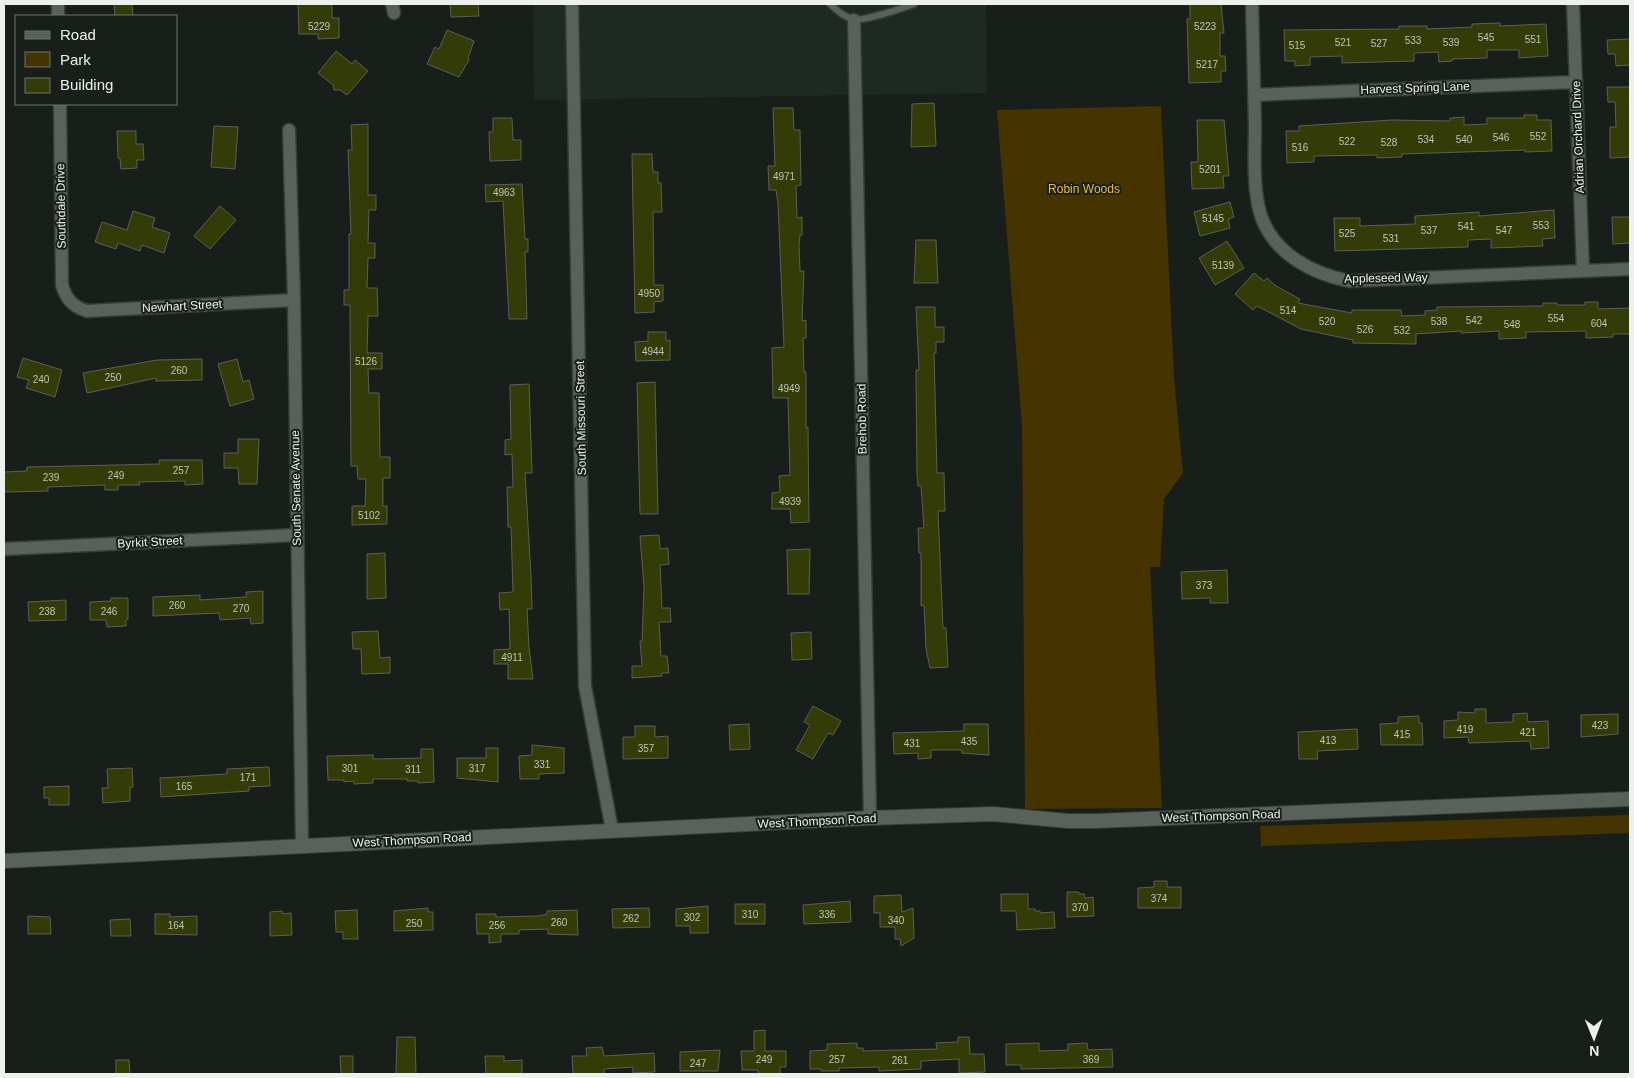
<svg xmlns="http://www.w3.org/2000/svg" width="1634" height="1078" font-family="Arial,sans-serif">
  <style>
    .built { fill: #1e2a21 }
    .green { fill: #453300 }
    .building { fill: #333c07; stroke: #5c5f56 }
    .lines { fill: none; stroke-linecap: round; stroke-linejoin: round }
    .service-casing { stroke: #373c38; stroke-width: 9 }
    .minor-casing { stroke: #373c38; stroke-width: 15 }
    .secondary-casing { stroke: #373c38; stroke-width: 16 }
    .service { stroke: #59615b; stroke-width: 6 }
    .minor { stroke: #59615b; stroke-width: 12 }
    .secondary { stroke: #59615b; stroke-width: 14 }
    .labels { text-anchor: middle; stroke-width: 4; stroke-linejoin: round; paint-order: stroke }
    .number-label { font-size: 10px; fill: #bec4b4 }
    .street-label { font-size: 12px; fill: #edf1ed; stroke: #181f1a }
    .park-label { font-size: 12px; fill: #ecbc35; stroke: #181f1a }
  </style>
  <rect width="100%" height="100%" fill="#181f1a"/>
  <path class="built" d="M533 4H986L987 93 534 100Z"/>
  <path class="green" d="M1161 106 1174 377 1183 473 1164 499 1160 567H1150L1162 808 1025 809 1022 425 997 110Z
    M1630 815V833L1261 846 1260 826Z"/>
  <path class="building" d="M114 4H132L133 16H115Z
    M298 4H332V18H339V38L318 39V34H299Z
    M450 4H478L479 16 451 17Z
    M1190 4H1221L1224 33H1220V56H1225L1226 71H1221V82L1189 83 1187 19H1190Z
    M1500 23V26L1546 24 1548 56 1519 58V50H1487V58L1452 59V61L1439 62 1438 52 1414 53V61L1342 63V56L1310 57V65L1295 66V61H1285L1284 30 1399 29V26H1427V29L1472 27V24Z
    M447 30 474 41 468 58 469 60 459 77 427 64 435 47 439 49Z
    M1630 39V65L1616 66 1615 54H1608L1607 40Z
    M336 51 352 64 355 60 368 71 347 95 340 90H334L333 85 318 73Z
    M1607 87H1630V157L1610 158V127H1616L1615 102H1608Z
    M934 103 936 146 911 147 912 104Z
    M773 108H793L794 130H800L801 185 796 186 797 218 802 217V235H800L799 245 800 271H804L802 321 806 320V338H803L804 372H806V428L808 427 809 522 791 523 790 509H772V493L780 492 779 476 790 475 788 398H773L772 348 784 347 778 203 776 190H769L768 166H775Z
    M1524 115H1537V120H1551L1552 151 1525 152V150L1402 154V157L1377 158V155L1314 156V162L1287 163 1286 131H1299V126L1392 120 1450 121V118L1464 117V125L1487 124V118H1524Z
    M493 118H512L513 140H521V160L490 161 489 132H493Z
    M1197 120H1224L1229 176H1223L1224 188 1192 189 1191 162H1198Z
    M368 124V195H376V210H369L368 243H375V258H368L367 288H377L378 316H368L367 353H382V369H368L369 393H379L380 457H390V478H383V506H387V524L352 525V506H365L366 479H358L357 466H351L350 305H344V290H349V234H351L348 150H352L351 125Z
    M214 126 238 127 235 169 211 167Z
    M117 131H136V144H143L144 160H137V168L121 169 120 158H118Z
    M632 154H652L653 172H658V183H661L662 212H653L654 285H663V301L654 302V312L635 313Z
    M522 184 525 239H528V252H525L527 319H509L503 201 486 202 485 185Z
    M1230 202 1234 217 1228 219 1230 228 1200 236 1194 212Z
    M220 206 236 220 210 249 194 236Z
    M1554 210 1555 238 1542 239 1543 246 1491 248V239L1468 240V247L1335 251 1334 218H1360V226L1415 224V216L1479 212V216Z
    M133 211 155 218 152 227 170 233 164 253 142 245 140 251 118 243 116 249 95 242 102 222 127 230Z
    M1612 217H1630V243L1613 244Z
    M916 240H936L938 283H914Z
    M1227 241 1244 268 1215 285 1199 258Z
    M1254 273 1264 281 1267 278 1276 286 1300 299 1298 303 1352 313V310H1401L1402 316 1425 315V311L1437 310V307L1543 306V303H1557V305H1585V302H1598V309L1630 308V334H1613V337L1586 338V331L1526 332V338L1499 339V331L1461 333V331L1416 334V344L1353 343V340L1301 329 1257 306 1253 310 1235 294Z
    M916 307H935V327H944V342H936V353H934L937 473H944L945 511H938L943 628H946L948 667 930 668 926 649 924 605 921 606V553H919L918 528H924L921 486H918L917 474 916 370H919Z
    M648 332H666V341L670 340V360L636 361 635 342 648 341Z
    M23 358 62 370 55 397 26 388 29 380 17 377Z
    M202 359V380L156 381V378L87 393 83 373 157 360Z
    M237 359 243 382 249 380 254 399 230 406 218 364Z
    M655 382 658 514H640L637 383Z
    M529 384 532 473H525L531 576 532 609H527L529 648 533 679H508V664H494V650L510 649 509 609 500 610 499 593 513 592 511 527H508L507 487H513L512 454 505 455V440L511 439 510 385Z
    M238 439H259L257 484H239L238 468H224V453H238Z
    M159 460H202L203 484 185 485V481L139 482 140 485H118V490H105V485L48 487V491L4 492V472L27 471V467L160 464Z
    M659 535 660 549 668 548 669 564 660 565 662 608H670L671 622H659L661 656H667L669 673H662V676L632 678V666H642L640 641H642L644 587 640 536Z
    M810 549 809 594H788L787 550Z
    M385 553 386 598 367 599V554Z
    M1227 570 1228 603H1210V598L1182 599 1181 572Z
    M263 591V623L251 624 250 618 220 620 219 613 153 616V597L200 595V600L246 597V592Z
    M111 598H128V619L126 620V626L107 627 106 620H90V602L111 601Z
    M66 600V620L29 621 28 602Z
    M378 631 380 658 390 657V673L362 674 361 649H353L352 632Z
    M811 632 812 659 792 660 791 633Z
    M813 706 841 721 833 735 828 733 813 759 796 750 810 725 804 722Z
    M1475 709H1486V723L1513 722V714L1527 713 1528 722 1548 721 1549 748 1531 749 1530 741 1469 743 1468 737 1444 738V721L1458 720V712L1475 713Z
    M1618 714V734L1581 737V715Z
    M1419 716V723H1422L1423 745H1381L1380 724 1398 723V717Z
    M749 724 750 749 730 750 729 725Z
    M964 724H988L989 755 962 753V750H931V758L918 759V753L894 754 893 733 964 731Z
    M635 726H655V737L668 736V758L623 759V737H635Z
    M1357 729 1358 749 1317 751 1318 759H1299L1298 732Z
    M532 745 564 748V773L539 774V779H520L519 756 532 755Z
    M486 748H498V782L457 778V758H486Z
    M421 749H433L434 782 418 783V781H407V779H373V783L354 784V781L344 782V780H328L327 756 373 755V759L421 758Z
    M269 767 270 786 249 787V791L161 797 160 778 227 774V769Z
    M132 768 133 787 130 788V801L103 803 102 788H108L107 769Z
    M69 786V805H49V798H44V787Z
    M1154 881H1167V887H1181V908H1138V888L1154 887Z
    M1067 892H1079V894H1084L1085 898 1093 897 1094 916 1067 917Z
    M1001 894H1028V909H1035V911H1040V913L1054 912 1055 928 1017 930 1016 911H1001Z
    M901 895 902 912 913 908 914 938 901 946 900 939H895V927H880V913H874V896Z
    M850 901 851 922 804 924 803 905Z
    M735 904H765V924H735Z
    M708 906V933H690V926H676V909Z
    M428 908V912H433V930L394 931V911Z
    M649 908 650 927 613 928 612 909Z
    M357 910 358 939H343V932H336L335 911Z
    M577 910 578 935 548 934V929L519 930V934H501V942L489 943V934H477L476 914H496V917L539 916 547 914V911Z
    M282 911 283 914 291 913 292 935 270 936V912Z
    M155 914H170V917L197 916V935L155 934Z
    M28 916 50 917 51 934H28Z
    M130 919 131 936H111L110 920Z
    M765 1030V1051H786V1067H780V1074H758V1070H742L741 1051H754V1031Z
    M397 1037H415L416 1074H396Z
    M958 1037H969L970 1054H984L985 1072 959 1073V1059L921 1061V1069L879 1071V1067L839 1068V1071H821V1069H810V1051L827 1050V1044L857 1043V1048H863V1051L937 1049 936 1043 958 1042Z
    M1039 1043V1051L1068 1050V1044L1087 1043 1088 1050 1112 1049 1113 1067 1021 1069V1065H1006V1044Z
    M602 1047 604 1056 654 1053 655 1072 633 1073V1067L604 1069V1074H573L572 1056H587L586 1048Z
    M720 1050 718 1071H680V1052Z
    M340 1056H353V1074H341Z
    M485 1056H504V1061L522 1060V1074H486Z
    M116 1060H129L130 1074H116Z"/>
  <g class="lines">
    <g class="service-casing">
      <path id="service" d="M830 4C836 10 844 17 853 19 862 22 903 8 914 4"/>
    </g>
    <g class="minor-casing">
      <path id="minor" d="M58 4V16
        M392 4 394 13
        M572 4 585 686 612 830
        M1252 4C1253 44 1254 85 1255 126 1255 149 1253 175 1257 198 1263 247 1305 272 1349 281L1630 269
        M1573 4 1583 271
        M854 20 870 818
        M1254 95 1576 82
        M60 104 62 285C66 299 73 307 87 311L294 300
        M289 130 294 300 302 845
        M4 549 297 535"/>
    </g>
    <g class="secondary-casing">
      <path id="secondary" d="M4 861 870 818 993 814 1068 821H1096L1630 799"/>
    </g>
    <use href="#service" class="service"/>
    <use href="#minor" class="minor"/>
    <use href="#secondary" class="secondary"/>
  </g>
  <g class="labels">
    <g class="number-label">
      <text x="319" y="30">5229</text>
      <text x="1205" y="30">5223</text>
      <text x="1486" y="41">545</text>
      <text x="1533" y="43">551</text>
      <text x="1413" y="44">533</text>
      <text x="1343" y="46">521</text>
      <text x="1451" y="46">539</text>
      <text x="1379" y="47">527</text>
      <text x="1297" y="49">515</text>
      <text x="1207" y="68">5217</text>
      <text x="1538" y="140">552</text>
      <text x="1501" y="141">546</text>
      <text x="1426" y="143">534</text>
      <text x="1464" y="143">540</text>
      <text x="1347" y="145">522</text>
      <text x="1389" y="146">528</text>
      <text x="1300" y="151">516</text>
      <text x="1210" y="173">5201</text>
      <text x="784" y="180">4971</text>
      <text x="504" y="196">4963</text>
      <text x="1213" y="222">5145</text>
      <text x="1541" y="229">553</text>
      <text x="1466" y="230">541</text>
      <text x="1429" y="234">537</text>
      <text x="1504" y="234">547</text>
      <text x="1347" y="237">525</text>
      <text x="1391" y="242">531</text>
      <text x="1223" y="269">5139</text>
      <text x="649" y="297">4950</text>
      <text x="1288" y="314">514</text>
      <text x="1556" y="322">554</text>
      <text x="1474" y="324">542</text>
      <text x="1327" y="325">520</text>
      <text x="1439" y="325">538</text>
      <text x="1599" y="327">604</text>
      <text x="1512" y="328">548</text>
      <text x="1365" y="333">526</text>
      <text x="1402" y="334">532</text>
      <text x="653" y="355">4944</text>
      <text x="366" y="365">5126</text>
      <text x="179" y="374">260</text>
      <text x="113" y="381">250</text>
      <text x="41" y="383">240</text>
      <text x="789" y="392">4949</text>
      <text x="181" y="474">257</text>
      <text x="116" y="479">249</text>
      <text x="51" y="481">239</text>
      <text x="790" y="505">4939</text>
      <text x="369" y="519">5102</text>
      <text x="1204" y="589">373</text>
      <text x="177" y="609">260</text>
      <text x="241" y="612">270</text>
      <text x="47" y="615">238</text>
      <text x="109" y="615">246</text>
      <text x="512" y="661">4911</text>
      <text x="1600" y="729">423</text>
      <text x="1465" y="733">419</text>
      <text x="1528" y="736">421</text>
      <text x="1402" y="738">415</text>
      <text x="1328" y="744">413</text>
      <text x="969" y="745">435</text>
      <text x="912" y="747">431</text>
      <text x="646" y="752">357</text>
      <text x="542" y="768">331</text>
      <text x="350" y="772">301</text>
      <text x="477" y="772">317</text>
      <text x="413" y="773">311</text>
      <text x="248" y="781">171</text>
      <text x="184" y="790">165</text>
      <text x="1159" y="902">374</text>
      <text x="1080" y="911">370</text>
      <text x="750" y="918">310</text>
      <text x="827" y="918">336</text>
      <text x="692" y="921">302</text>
      <text x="631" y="922">262</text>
      <text x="896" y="924">340</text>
      <text x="559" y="926">260</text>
      <text x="414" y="927">250</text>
      <text x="176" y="929">164</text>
      <text x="497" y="929">256</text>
      <text x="764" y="1063">249</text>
      <text x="837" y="1063">257</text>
      <text x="1091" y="1063">369</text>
      <text x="900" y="1064">261</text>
      <text x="698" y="1067">247</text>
    </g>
    <g class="street-label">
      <text transform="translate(1415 88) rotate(-2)" y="4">Harvest Spring Lane</text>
      <text transform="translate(1578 137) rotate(-92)" y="4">Adrian Orchard Drive</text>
      <text transform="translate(61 206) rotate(-91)" y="4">Southdale Drive</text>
      <text transform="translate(1386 278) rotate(-1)" y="4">Appleseed Way</text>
      <text transform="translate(182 306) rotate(-3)" y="4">Newhart Street</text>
      <text transform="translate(581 418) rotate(-91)" y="4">South Missouri Street</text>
      <text transform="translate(862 419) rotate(-91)" y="4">Brehob Road</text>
      <text transform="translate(296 488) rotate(-91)" y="4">South Senate Avenue</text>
      <text transform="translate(150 542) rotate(-3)" y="4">Byrkit Street</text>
      <text transform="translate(1221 816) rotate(-2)" y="4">West Thompson Road</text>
      <text transform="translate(817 821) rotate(-3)" y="4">West Thompson Road</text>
      <text transform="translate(412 840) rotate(-3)" y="4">West Thompson Road</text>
    </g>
    <g class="park-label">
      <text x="1084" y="193">Robin Woods</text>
    </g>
  </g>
  <rect width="1634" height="1078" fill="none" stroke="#edf1ed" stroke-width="10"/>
  <rect x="15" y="15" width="162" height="90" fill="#181f1a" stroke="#6d736e"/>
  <rect x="25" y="31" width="25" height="8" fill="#59615b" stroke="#6d736e"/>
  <text x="60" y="40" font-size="15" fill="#edf1ed">Road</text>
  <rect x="25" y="52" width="25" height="15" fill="#453300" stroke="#6d736e"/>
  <text x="60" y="65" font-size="15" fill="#edf1ed">Park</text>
  <rect x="25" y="78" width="25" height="15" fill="#333c07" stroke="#6d736e"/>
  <text x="60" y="90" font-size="15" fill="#edf1ed">Building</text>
  <g transform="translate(1594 1038) rotate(179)" stroke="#181f1a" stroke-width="4" paint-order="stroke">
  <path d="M0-4L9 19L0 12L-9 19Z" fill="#edf1ed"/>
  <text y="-8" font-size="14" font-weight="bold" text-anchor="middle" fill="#edf1ed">N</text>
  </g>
</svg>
